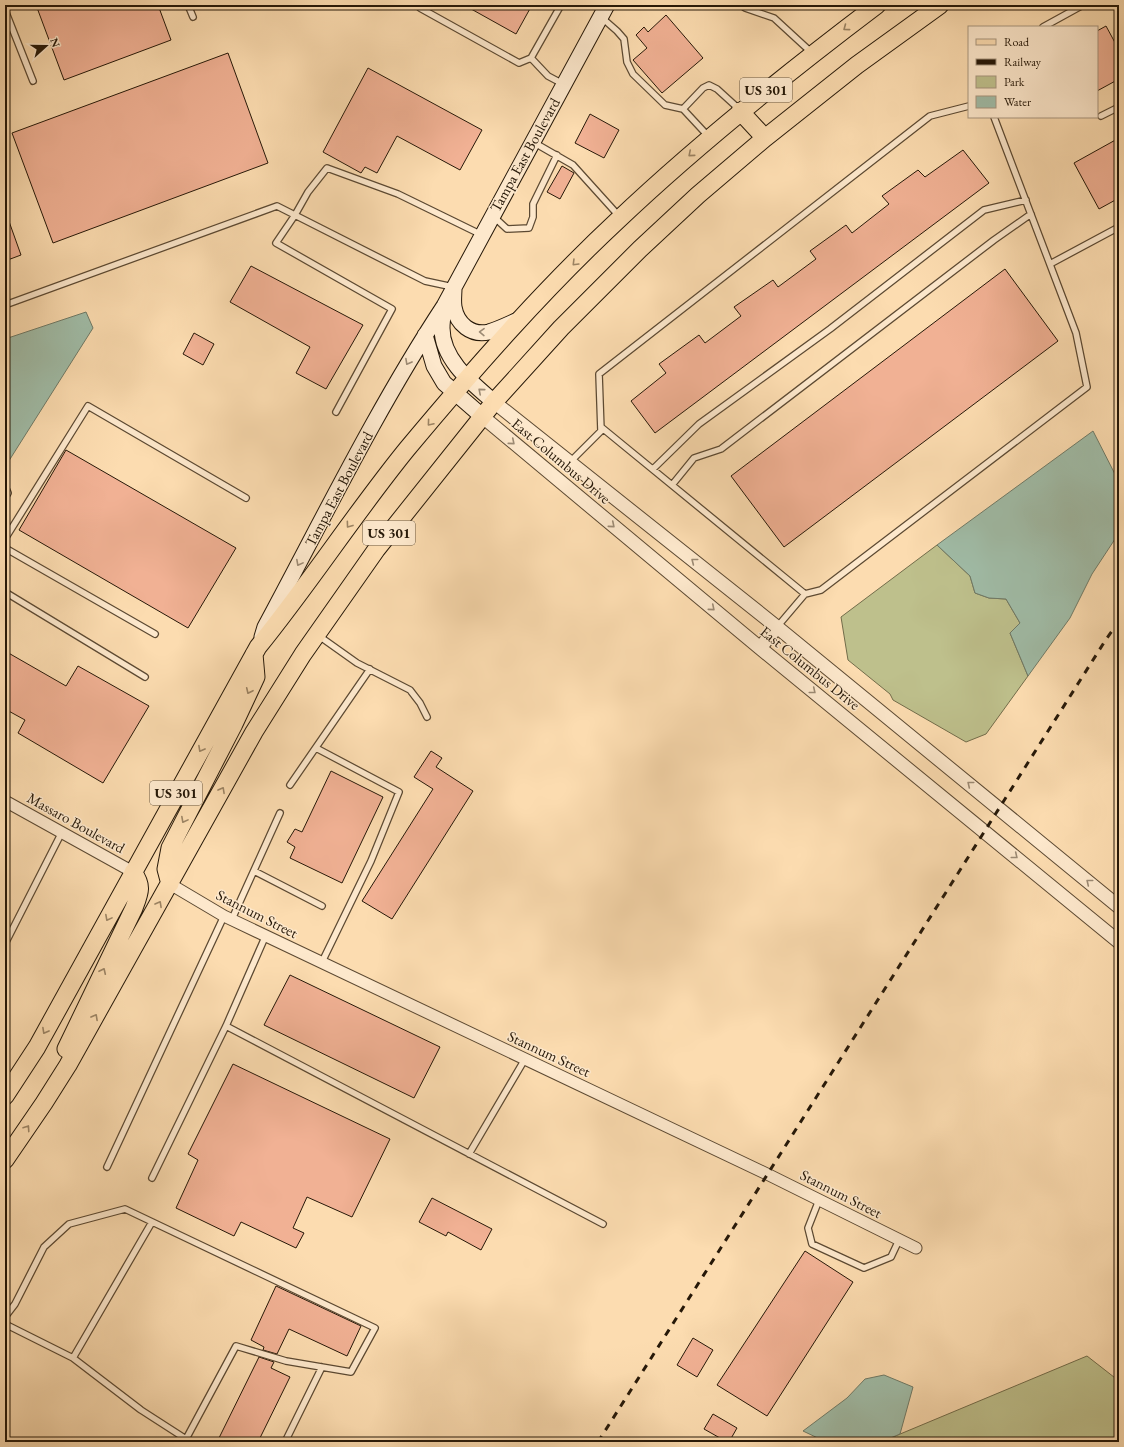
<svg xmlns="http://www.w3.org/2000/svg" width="1124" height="1447" font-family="'EB Garamond',serif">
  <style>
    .green { fill: #bec08c; stroke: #726c4a }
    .water { fill: #a0bca7; stroke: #6f7a67 }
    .building { fill: #f1b194; stroke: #261808 }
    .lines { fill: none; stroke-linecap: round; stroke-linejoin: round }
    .service-casing { stroke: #5c4932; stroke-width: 8 }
    .minor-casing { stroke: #5c4932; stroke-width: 13 }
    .tertiary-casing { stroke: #5c4932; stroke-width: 15 }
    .secondary-casing { stroke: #261808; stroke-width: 17 }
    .primary-casing { stroke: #261808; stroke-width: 19 }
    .service { stroke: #fde8cc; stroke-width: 5.5 }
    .minor { stroke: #fde8cc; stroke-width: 11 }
    .tertiary { stroke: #fde8cc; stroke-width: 13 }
    .secondary { stroke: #fde8cc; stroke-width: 15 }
    .primary { stroke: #fcdcb0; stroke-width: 17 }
    .rail { stroke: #261808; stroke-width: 3; stroke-dasharray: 7 7; stroke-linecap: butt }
    .oneway { stroke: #9c8464 }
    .oneway2 { stroke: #9c8a74 }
    .labels { text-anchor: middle; stroke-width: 3; stroke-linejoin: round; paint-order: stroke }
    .shield { fill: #fde8cc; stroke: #665643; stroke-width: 1 }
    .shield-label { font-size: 14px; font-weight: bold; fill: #261808 }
    .street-label { font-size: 15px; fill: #261808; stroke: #fde8cc }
  </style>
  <rect width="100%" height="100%" fill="#fcdcb0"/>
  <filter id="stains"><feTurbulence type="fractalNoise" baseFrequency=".005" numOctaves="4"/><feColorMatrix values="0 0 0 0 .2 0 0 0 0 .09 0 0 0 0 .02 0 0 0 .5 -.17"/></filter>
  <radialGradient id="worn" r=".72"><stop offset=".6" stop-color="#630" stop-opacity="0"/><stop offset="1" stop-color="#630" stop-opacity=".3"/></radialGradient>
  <path class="green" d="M937 545 970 576 975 593 989 598 1006 599 1020 623 1010 633 1028 676 986 734 966 742 893 700 890 694 848 660 841 617Z
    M1087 1356 1119 1381V1437L1109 1442H881Z"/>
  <path class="water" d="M86 312 93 328 5 467V339Z
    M1093 431 1119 482V533L1092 574 1070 618 1028 676 1010 633 1020 623 1006 599 989 598 975 593 970 576 937 545Z
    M884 1375 913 1387 900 1434 881 1442H823L822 1440 803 1431 847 1398 865 1379Z"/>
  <path class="building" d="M36 5H158L171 40 64 80Z
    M464 5H532L516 34Z
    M666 15 703 58 662 93 633 60 647 48 636 35 644 27 648 32Z
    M1106 26 1119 50V79L1097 91V31Z
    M228 53 268 163 53 243 12 133Z
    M368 68 482 130 460 170 397 136 377 173 365 167 361 173 323 152Z
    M590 114 619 130 604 158 575 143Z
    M1119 138V198L1099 209 1074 163Z
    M963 150 989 183 655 433 631 401 666 373 659 364 699 335 705 343 741 316 734 307 773 280 778 287 816 259 810 251 846 225 852 233 889 204 882 196 918 170 925 177Z
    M562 166 574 173 560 199 547 192Z
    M5 213H6L21 255 5 261Z
    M251 266 363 325 326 389 296 373 310 347 230 302Z
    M1005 269 1058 341 784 547 731 476Z
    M194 333 214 344 203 365 183 354Z
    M66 450 236 548 188 628 19 530Z
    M5 651 66 686 78 666 149 706 103 783 18 733 25 720 5 709Z
    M431 751 442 758 436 767 473 791 392 919 362 901 433 789 414 777Z
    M331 771 383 797 342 883 290 858 295 847 287 842 295 829 302 832Z
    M290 975 440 1047 414 1098 264 1025Z
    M233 1064 390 1139 352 1217 307 1197 293 1228 304 1233 296 1248 241 1222 234 1236 176 1208 198 1160 188 1154Z
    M432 1198 492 1229 481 1250 448 1232 446 1236 419 1222Z
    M805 1251 853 1282 767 1416 717 1385Z
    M276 1286 361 1326 347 1356 289 1329 277 1354 263 1350 264 1347 251 1340Z
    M693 1338 713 1350 697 1377 677 1365Z
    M259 1357 274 1362 271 1368 290 1377 258 1442H217Z
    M713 1414 737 1428 729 1442H727L704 1429Z"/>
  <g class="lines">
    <g class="service-casing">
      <path id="service" d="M188 5 193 17
        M561 5 531 58 548 76 563 84
        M1117 5 1119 8
        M420 8 519 63 531 58
        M745 8 774 18 811 52
        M5 10 33 81
        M601 17 617 31 624 39 627 62 633 74 665 105 683 109 709 137
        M1043 27 1083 5
        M683 109 703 88 709 85 717 89 739 109
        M1101 116 1119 107
        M533 142 573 165 619 216
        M494 217 507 229 529 228 533 217V204L557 155
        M1050 264 1119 227
        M5 305 277 206 425 281 453 287
        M336 412 392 309 276 243 295 215 308 192 327 168 398 194 482 235
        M601 427 805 594 777 627
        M570 462 601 431 599 374 930 116 969 106
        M653 469 699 424 830 329 984 210 1026 200
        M672 485 694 458 721 449 994 240 1031 214
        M5 486 8 493 5 498
        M5 539 88 406 246 498
        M5 548 155 634
        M5 592 145 677
        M805 594 821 590 1087 387 1076 333 994 117
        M319 636 357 663 410 690 420 703 427 717
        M316 748 399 792 371 861 322 962
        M290 785 370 669
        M254 871 322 906
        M232 919 280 813
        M5 944 62 832
        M226 1026 603 1224
        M469 1154 525 1059
        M107 1167 224 916
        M152 1178 226 1026 266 935
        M819 1200 808 1228 812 1244 864 1268 891 1257 899 1240
        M5 1317 15 1304 44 1247 69 1224 125 1209 375 1328 351 1372 286 1361 236 1346 186 1439 141 1410 73 1358
        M5 1324 73 1358 152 1222
        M285 1442 322 1367"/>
    </g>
    <g class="minor-casing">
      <path id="minor" d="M5 801 133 872
        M170 884 224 916 767 1174 916 1248"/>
    </g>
    <g class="tertiary-casing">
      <path id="tertiary" d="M494 402 777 627 1119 907
        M483 417 760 648 1119 942
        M760 648 777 627"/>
    </g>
    <g class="secondary-casing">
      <path id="secondary" d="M454 288C454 294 453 301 454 307 457 324 471 336 489 332 499 329 509 324 518 320
        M444 309C443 315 442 322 442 328 442 360 472 383 494 402
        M425 335 434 366 444 383 483 417
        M262 637 265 627C323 519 377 408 444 306L607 5"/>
    </g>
    <g class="primary-casing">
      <path id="primary" d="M740 111 765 138
        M170 884 166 869 170 848 234 724 256 677 254 654
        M66 1049 134 908C140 892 143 886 133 872
        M5 1096 37 1047 258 647C310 583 355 513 407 449 473 370 542 291 617 221 699 143 787 73 877 5
        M5 1160 44 1103 68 1065 254 732 303 654 376 550 494 402 561 328 640 249 698 195 765 138 857 65 940 5"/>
    </g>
    <use href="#service" class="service"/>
    <use href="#minor" class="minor"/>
    <use href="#tertiary" class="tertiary"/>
    <use href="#secondary" class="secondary"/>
    <use href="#primary" class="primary"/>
    <path class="rail" d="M598 1442 1105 641 1119 621"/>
  </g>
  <defs><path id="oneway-chevron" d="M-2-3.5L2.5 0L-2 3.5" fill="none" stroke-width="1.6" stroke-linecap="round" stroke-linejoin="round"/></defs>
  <g class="oneway">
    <use href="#oneway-chevron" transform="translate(846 28) rotate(143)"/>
    <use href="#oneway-chevron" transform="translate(691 154) rotate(139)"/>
    <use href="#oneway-chevron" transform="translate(575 263) rotate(135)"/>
    <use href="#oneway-chevron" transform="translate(430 423) rotate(130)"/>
    <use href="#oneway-chevron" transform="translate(349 525) rotate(126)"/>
    <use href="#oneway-chevron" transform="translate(249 691) rotate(115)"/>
    <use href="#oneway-chevron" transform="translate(201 749) rotate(119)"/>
    <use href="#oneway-chevron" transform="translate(222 790) rotate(-61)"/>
    <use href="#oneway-chevron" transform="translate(184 820) rotate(118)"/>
    <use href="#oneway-chevron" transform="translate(159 904) rotate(-61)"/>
    <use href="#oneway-chevron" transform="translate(108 918) rotate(118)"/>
    <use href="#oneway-chevron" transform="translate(103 971) rotate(-65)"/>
    <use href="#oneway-chevron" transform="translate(95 1017) rotate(-61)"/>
    <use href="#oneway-chevron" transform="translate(45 1031) rotate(119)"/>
    <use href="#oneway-chevron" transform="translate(27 1128) rotate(-56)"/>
  </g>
  <g class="oneway2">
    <use href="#oneway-chevron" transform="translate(482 332) rotate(-179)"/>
    <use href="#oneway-chevron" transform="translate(408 362) rotate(119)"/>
    <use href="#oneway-chevron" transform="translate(481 391) rotate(-139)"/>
    <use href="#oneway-chevron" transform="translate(512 442) rotate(40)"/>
    <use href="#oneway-chevron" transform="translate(612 525) rotate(40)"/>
    <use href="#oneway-chevron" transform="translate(694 561) rotate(-142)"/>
    <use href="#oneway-chevron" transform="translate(299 563) rotate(118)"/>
    <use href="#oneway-chevron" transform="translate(712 608) rotate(40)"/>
    <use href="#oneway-chevron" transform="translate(813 691) rotate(39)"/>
    <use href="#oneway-chevron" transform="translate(970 784) rotate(-141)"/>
    <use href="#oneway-chevron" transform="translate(1015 856) rotate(39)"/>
    <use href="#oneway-chevron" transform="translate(1089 882) rotate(-141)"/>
  </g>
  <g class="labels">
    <g class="shield">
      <rect x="740" y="78" width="52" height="24" rx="3"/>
      <rect x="363" y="521" width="52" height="24" rx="3"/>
      <rect x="150" y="781" width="52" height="24" rx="3"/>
    </g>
    <g class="shield-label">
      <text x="766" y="95">US 301</text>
      <text x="389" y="538">US 301</text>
      <text x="176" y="798">US 301</text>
    </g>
    <g class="street-label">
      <text transform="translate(525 155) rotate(-61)" y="5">Tampa East Boulevard</text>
      <text transform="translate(561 461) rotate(40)" y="5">East Columbus Drive</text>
      <text transform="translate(339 489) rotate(-62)" y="5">Tampa East Boulevard</text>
      <text transform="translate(810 668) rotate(39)" y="5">East Columbus Drive</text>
      <text transform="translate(76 823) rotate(29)" y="5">Massaro Boulevard</text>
      <text transform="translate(257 914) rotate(27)" y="5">Stannum Street</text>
      <text transform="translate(549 1054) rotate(25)" y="5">Stannum Street</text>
      <text transform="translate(841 1194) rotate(27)" y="5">Stannum Street</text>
    </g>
  </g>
  <rect width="1124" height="1447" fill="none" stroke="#fcdcb0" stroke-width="20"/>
  <rect x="6" y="6" width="1112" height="1435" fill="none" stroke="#261808" stroke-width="2"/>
  <rect x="10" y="10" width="1104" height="1427" fill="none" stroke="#261808"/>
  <rect x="968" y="26" width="130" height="92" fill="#fde8cc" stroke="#a7957e"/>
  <rect x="976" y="39" width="20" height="6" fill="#fcdcb0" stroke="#a7957e"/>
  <text x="1004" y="46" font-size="12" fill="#261808">Road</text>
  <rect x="976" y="59" width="20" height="6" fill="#261808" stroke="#a7957e"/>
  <text x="1004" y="66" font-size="12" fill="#261808">Railway</text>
  <rect x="976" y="76" width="20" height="12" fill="#bec08c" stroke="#a7957e"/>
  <text x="1004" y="86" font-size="12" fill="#261808">Park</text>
  <rect x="976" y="96" width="20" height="12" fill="#a0bca7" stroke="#a7957e"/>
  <text x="1004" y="106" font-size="12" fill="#261808">Water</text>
  <g transform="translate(46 46) rotate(69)" stroke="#fde8cc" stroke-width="3" paint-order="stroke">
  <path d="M0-3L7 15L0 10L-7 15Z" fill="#261808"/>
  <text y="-6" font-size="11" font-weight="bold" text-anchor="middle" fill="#261808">N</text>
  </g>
  <rect width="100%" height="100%" filter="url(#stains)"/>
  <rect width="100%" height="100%" fill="url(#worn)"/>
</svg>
